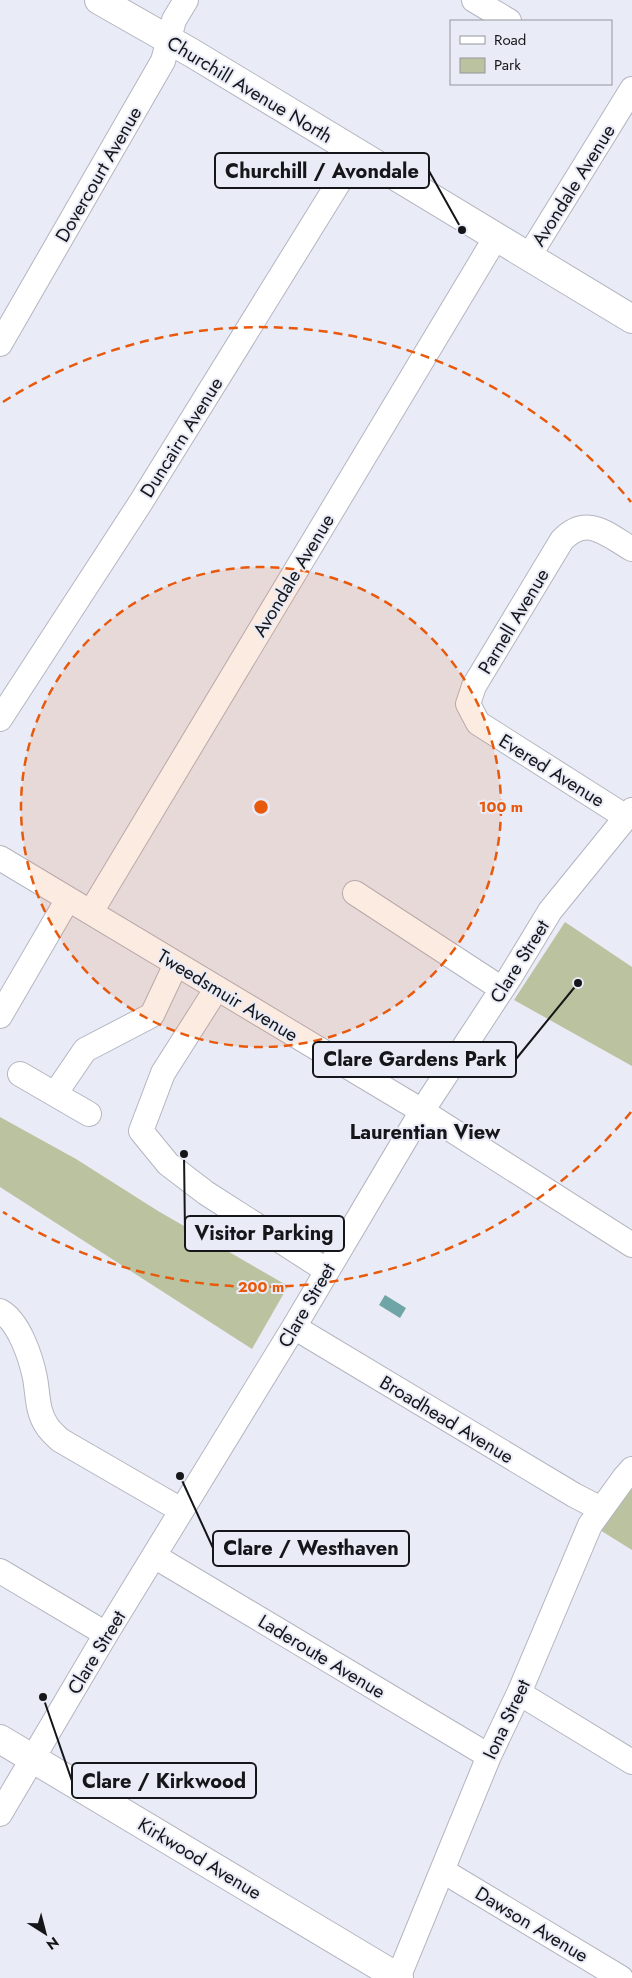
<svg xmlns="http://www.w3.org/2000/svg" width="632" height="1978" font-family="Jost,sans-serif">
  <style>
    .green { fill: #bbc29f }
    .water { fill: #70a5a8 }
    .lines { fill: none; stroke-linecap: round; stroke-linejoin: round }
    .minor-casing { stroke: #b3b5c0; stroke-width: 26 }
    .major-casing { stroke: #b3b5c0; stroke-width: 30 }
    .minor { stroke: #fff; stroke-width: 24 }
    .major { stroke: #fff; stroke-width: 28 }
    .ring { fill: none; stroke: #e8590c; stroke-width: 2.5; stroke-dasharray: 9 6 }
    .labels { text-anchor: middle; stroke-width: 4; stroke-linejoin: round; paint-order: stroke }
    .street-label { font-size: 19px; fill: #151619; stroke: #e9ebf6 }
    .neighbourhood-label { font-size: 20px; font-weight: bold; fill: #151619; stroke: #e9ebf6 }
    .centre { fill: #e8590c; stroke: #e9ebf6; stroke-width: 2.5 }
    .ring-label { font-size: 15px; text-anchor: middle; font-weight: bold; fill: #e8590c; stroke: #e9ebf6; stroke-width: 4; stroke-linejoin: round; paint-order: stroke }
    .leader { fill: none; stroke: #151619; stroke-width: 2 }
    .callout-dot { fill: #151619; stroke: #e9ebf6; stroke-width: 2 }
    .callout { fill: #e9ebf6; stroke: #151619; stroke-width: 2 }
    .callout-label { font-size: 20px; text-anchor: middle; font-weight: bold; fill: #151619 }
  </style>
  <rect width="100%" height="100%" fill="#e9ebf6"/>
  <path class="green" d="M565 922 632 967V1066L514 1000Z
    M0 1117 76 1159 158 1211 288 1286 252 1349 0 1187Z
    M632 1487V1550L600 1530Z"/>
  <path class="water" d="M385 1295 406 1308 400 1318 379 1305Z"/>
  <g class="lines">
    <g class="minor-casing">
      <path id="minor" d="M474 0 509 21
        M529 256 632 89
        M0 344 163 61 174 20 186 0
        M0 719 141 502 357 153
        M626 817 478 723 468 704 474 686 562 540C587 514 606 534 632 549
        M0 858 422 1111 632 1245
        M355 893 502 989
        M91 912 496 237
        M217 988 163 1073 141 1131 168 1164 206 1193 326 1270
        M0 1016 68 899
        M20 1074 89 1114
        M55 1094 85 1050 152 1015 176 964
        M0 1311C19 1321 31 1358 35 1378 38 1394 37 1412 47 1426 50 1431 56 1436 60 1440L181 1510
        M294 1327 574 1495 601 1509
        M154 1556 489 1756
        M0 1571 106 1634
        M519 1693 632 1762
        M0 1814 106 1634 294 1327 422 1111 510 977 550 911 632 810
        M443 1871 621 1978
        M398 1978 489 1756 519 1693 590 1525 624 1478 632 1469"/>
    </g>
    <g class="major-casing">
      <path id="major" d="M99 0 192 53 632 319
        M0 1739 399 1978"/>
    </g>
    <use href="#minor" class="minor"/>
    <use href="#major" class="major"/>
  </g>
  <circle cx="261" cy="807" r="240" fill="#e8590c" fill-opacity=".12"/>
  <g class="ring">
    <circle cx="261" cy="807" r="240"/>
    <path d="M631 1112A480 480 0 0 1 3 1212M3 402A480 480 0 0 1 631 502"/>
  </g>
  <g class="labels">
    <g class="street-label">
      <text transform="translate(250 89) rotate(31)" y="7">Churchill Avenue North</text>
      <text transform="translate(98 174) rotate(-60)" y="7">Dovercourt Avenue</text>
      <text transform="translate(573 185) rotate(-58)" y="7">Avondale Avenue</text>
      <text transform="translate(181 437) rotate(-58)" y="7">Duncairn Avenue</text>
      <text transform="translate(293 575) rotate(-59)" y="7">Avondale Avenue</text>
      <text transform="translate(513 621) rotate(-59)" y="7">Parnell Avenue</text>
      <text transform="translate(552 770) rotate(32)" y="7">Evered Avenue</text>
      <text transform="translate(519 961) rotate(-58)" y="7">Clare Street</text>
      <text transform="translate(228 995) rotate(31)" y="7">Tweedsmuir Avenue</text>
      <text transform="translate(306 1305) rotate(-60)" y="7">Clare Street</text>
      <text transform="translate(447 1419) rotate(31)" y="7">Broadhead Avenue</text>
      <text transform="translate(96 1652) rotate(-59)" y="7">Clare Street</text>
      <text transform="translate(322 1656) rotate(31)" y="7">Laderoute Avenue</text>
      <text transform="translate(506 1719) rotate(-65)" y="7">Iona Street</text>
      <text transform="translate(200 1858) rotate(31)" y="7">Kirkwood Avenue</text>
      <text transform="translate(532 1924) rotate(31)" y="7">Dawson Avenue</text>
    </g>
    <g class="neighbourhood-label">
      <text x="425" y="1139">Laurentian View</text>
    </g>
  </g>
  <circle cx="261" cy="807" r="8" class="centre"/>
  <g class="ring-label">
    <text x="501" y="812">100 m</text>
    <text x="261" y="1292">200 m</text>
  </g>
  <path class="leader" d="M462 230L429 171M578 983L516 1059M184 1154L185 1233M180 1476L213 1548M43 1697L72 1781"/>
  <g class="callout-dot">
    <circle cx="462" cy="230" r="5"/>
    <circle cx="578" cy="983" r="5"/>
    <circle cx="184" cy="1154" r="5"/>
    <circle cx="180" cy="1476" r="5"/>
    <circle cx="43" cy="1697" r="5"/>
  </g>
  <g class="callout">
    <rect x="215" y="153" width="214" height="35" rx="5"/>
    <rect x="313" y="1042" width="203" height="35" rx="5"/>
    <rect x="185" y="1216" width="159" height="35" rx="5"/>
    <rect x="213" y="1531" width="196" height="35" rx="5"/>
    <rect x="72" y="1763" width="184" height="35" rx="5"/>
  </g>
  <g class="callout-label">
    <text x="322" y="178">Churchill / Avondale</text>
    <text x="415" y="1066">Clare Gardens Park</text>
    <text x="264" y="1240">Visitor Parking</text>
    <text x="311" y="1555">Clare / Westhaven</text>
    <text x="164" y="1788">Clare / Kirkwood</text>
  </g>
  <rect x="450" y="20" width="162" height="65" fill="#e9ebf6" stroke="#94969e"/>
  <rect x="460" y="36" width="25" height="8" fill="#ffffff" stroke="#94969e"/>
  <text x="494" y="45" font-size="15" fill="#151619">Road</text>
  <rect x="460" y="58" width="25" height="15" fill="#bbc29f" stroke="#94969e"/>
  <text x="494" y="70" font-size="15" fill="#151619">Park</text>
  <g transform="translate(45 1933) rotate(144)" stroke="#e9ebf6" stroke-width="4" paint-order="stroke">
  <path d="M0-4L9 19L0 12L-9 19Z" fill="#151619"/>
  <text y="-8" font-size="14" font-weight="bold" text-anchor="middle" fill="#151619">N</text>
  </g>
</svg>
